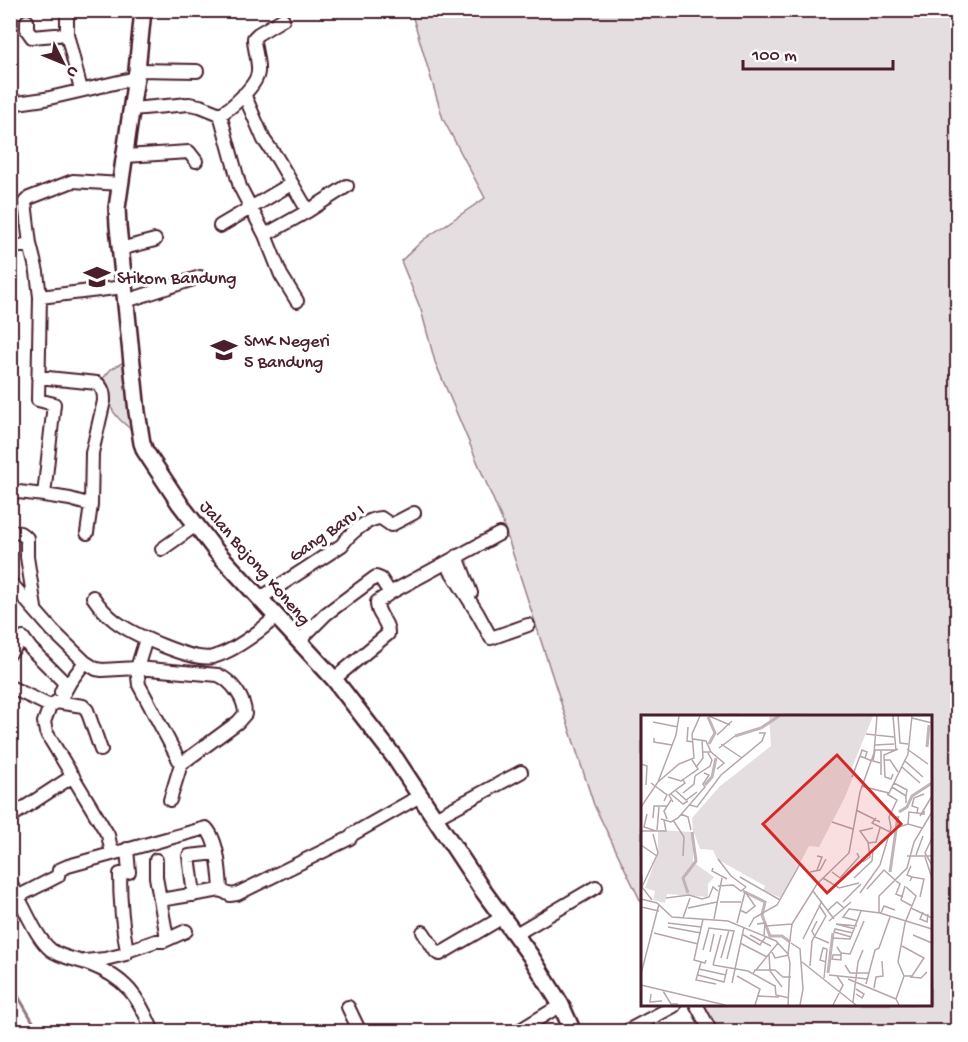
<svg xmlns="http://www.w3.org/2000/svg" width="968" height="1042" font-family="'Gochi Hand',sans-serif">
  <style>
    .green { fill: #e5dee0; stroke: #987e86; stroke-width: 1.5 }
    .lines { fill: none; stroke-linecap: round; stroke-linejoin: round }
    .stream { stroke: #91787e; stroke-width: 3 }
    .minor-casing { stroke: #4a1f2b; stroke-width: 16 }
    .tertiary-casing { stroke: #4a1f2b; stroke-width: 20 }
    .minor { stroke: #fff; stroke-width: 12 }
    .tertiary { stroke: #fff; stroke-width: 15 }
    .labels { text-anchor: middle; stroke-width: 6; stroke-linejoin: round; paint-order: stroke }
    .poi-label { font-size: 18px; fill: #4a1f2b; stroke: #fff; text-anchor: start }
    .street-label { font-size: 18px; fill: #4a1f2b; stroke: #fff }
    .inset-river { fill: none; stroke: #c1b3b6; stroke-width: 3 }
    .inset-road { fill: none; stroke: #b7a5aa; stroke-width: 1.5 }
    .view { fill: #d62828; fill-opacity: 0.15; stroke: #d62828; stroke-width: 3 }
    .inset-edge { fill: none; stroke: #4a1f2b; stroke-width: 3 }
  </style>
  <rect width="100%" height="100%" fill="#fff"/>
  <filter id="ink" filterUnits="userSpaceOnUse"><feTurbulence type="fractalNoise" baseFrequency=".0167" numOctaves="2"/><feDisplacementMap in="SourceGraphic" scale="12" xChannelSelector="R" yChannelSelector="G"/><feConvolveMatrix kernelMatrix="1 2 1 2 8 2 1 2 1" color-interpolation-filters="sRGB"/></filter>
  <g filter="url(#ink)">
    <path class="green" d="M411 11H957V1031H705L691 1005 930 1004V716H642V904L594 805 502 520 435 362 421 310 401 261 423 240 485 198 443 119Z
      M129 359 136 433C111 415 111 409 101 381L111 369Z"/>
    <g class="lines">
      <path class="stream" d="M10 990 18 996 39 1032"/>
      <g class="minor-casing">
        <path id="minor" d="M67 10V34L81 90
          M27 21V30L32 37 67 34
          M137 70 197 71
          M244 94 264 140 277 158 308 211 347 186
          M10 104 45 99 136 78
          M132 109 189 104 200 106 220 114
          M125 156 189 152 196 161
          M220 226 286 187
          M265 235 240 187 220 114C231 109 257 85 258 72 259 61 254 49 254 38L258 34 283 19
          M10 248 30 244
          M120 249 155 240
          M40 297 124 287
          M126 301 200 277
          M297 301 281 275 265 235 308 211
          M38 377 97 383C103 388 104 393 104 401L92 453 91 505 87 533
          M10 491 44 495
          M91 505 70 499 44 495 54 404 38 400 40 297 37 272 30 244 25 202 29 198 73 181 121 184
          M10 531 20 533 27 538V557L35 608
          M162 549 196 525
          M457 556 471 593
          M446 563 478 614 491 638 528 625
          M10 582 53 631 85 662 96 669 102 670 137 668 218 675C232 681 245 699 245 714L238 722 181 764
          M93 597C99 606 106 614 115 621 132 634 193 662 213 657 234 651 260 631 276 617
          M259 599 342 545C349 534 368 518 381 518L391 525 414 513
          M146 639 137 668 139 685 181 764 170 800
          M299 641 326 614 373 579 376 577 381 579 390 593 499 534
          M10 653 23 638 31 649 65 683 61 692
          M85 662 70 682 60 700 50 706 44 722 46 732 108 835 112 853
          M334 679 388 634C389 622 376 614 377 602L390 593
          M10 687 50 706
          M56 702 83 706 87 710 101 750
          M10 817 73 776
          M435 818 521 772
          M156 860V877L167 938
          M10 883C22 900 35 938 51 950 62 958 76 959 89 964 126 978 139 997 153 1032
          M194 895 189 856 217 853
          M19 896 58 876 59 870 68 866 206 828C218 840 220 872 221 890
          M160 900 221 890 230 895 237 894 350 838 353 834 420 796
          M423 932 436 952 440 954 503 917
          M516 934 596 887
          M127 951C122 925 120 901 120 874L129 872 127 849
          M85 961 105 959 126 954 127 951 156 941H164L186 931
          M696 1004 711 1032
          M348 1007 360 1032
          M517 1032 561 1005
          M625 1032 674 1006"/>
      </g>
      <g class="tertiary-casing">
        <path id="tertiary" d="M143 10 137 70 117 208 118 226 137 412 142 443 145 451 180 504 216 551 334 679 395 758 481 888 530 955 561 1005 573 1032"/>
      </g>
      <use href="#minor" class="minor"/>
      <use href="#tertiary" class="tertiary"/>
    </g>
  </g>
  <defs>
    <g id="university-bare" transform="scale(2.07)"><path d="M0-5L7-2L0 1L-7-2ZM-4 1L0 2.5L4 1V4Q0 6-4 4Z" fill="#4a1f2b" stroke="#fff" stroke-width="2.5" paint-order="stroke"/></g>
    <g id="school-bare" transform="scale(2.07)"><path d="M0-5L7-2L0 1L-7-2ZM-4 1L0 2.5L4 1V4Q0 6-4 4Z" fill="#4a1f2b" stroke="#fff" stroke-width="2.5" paint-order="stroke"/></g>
  </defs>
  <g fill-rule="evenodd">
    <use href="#university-bare" x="97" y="277"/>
    <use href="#school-bare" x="224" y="350"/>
  </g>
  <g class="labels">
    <g class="poi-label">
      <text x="117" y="283">Stikom Bandung</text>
      <text x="244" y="346">SMK Negeri<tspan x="244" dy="21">5 Bandung</tspan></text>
    </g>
    <g class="street-label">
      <text transform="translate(326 532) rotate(-35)" y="6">Gang Baru I</text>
      <text transform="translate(256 562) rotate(49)" y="6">Jalan Bojong Koneng</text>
    </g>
  </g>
  <g transform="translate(641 715)">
    <rect width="291" height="291" fill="#fff"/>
    <path d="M128 1H232L210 55 214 57 204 82 178 132 168 131 140 183 122 175 124 171 76 144 72 135 59 134 53 118 52 147 73 162 67 169V182L26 179 24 188 12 185 14 176 4 173 17 138V115L52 117 51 103 78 72 130 31Z" fill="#e5dee0"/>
    <path class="inset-river" d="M67 2 74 18 68 29M94 21 120 13 138 1M286 32 288 10M64 70 71 62 75 43M258 97 266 92 271 81 291 68M249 157 257 101M102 176 124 187 121 200 129 221H141L149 227M47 178 42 163 55 146 51 117M187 258 192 218"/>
    <path class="inset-road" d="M68 1 89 10M252 1 255 36M257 1 259 28 267 29M271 3 291 8M12 7 37 12M47 12 46 26 52 27M225 19 253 22M76 20 91 6M13 23V27L31 30M52 24 65 26 70 37M80 29 101 43M234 30 253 29M78 33 94 21M266 34 287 49M62 37H70L83 48 76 54M219 41 221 35 226 37 224 43M243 45H249L257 57M264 46 282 62M239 48 232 46 234 35H254M0 49 6 51 5 70M56 51 62 43 61 25M261 52 279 68M252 59 250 64 244 62 243 40 257 34M240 60V35M54 61 69 51 71 45 67 38M27 62 40 66 57 54 51 45M211 62 219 41 231 46M17 67 38 49 53 43 51 19 59 1M10 68 26 80 23 86M253 68 266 75 265 81M220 71 248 78 267 39 271 1M251 72 265 81V88M35 76 45 85 56 77M42 78 53 69 54 61M30 79 42 89 47 86M32 87 28 80 44 68 42 65M49 90 56 92 80 60 121 26 124 18H118M0 92 17 67 35 20 38 1M215 95 239 107M276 98 277 93 271 91 273 83 283 79M6 99 3 112 15 116M40 99 47 102 50 115M279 101 291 81M12 103 13 91H26M235 103 231 108 249 117M20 104 30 107 37 103 64 72 62 69 68 60 63 58M26 104 23 96 30 85M32 105 43 122 42 141M191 107 212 114M267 109 268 97 283 99V96M258 112 267 109 281 113M16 115 18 92M0 116H25L23 105M291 123 284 138 291 150M227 128 235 127 239 113M0 130 16 141M275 140 282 121M176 141 181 142 176 155M266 141H291M284 142 291 163M77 144 90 161 105 172M222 147 229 142 227 127 219 116 232 113M72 153 71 156 86 164M169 157 179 155 185 144M191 157 199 163 218 142 216 138M1 160V172L11 185M99 162 139 185M271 162 283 164 279 182M182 163 198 173 218 168M213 163 231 146 232 134M254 165 259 169 255 179 262 182M269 166 271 162 266 160 270 151M77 171 92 170 100 176 105 172M264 171 260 185 271 191M0 174 17 138 12 119M226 174 243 155 254 165M172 176 193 204M219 178 239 150 250 113 248 102 256 85 246 79M25 183 48 180 61 184 68 182 72 172 77 176M0 184 16 188 31 202 87 206 135 226 147 239 149 248 147 290M79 187H100M202 187 220 169M0 192 18 196M47 193 76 187M270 193 291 203M99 195 105 198 114 191 105 178M186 196 196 187 203 193M282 197 279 204 286 207 287 199M238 198V181L266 153 273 127 291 97M240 198 243 191 254 195M42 203 49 183M62 204 53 245 64 248 65 245M73 204 81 163M176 206 171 216 174 222 188 228M188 206 210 187M217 206 202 202 208 194 239 198 291 214M27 208 60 212M96 208 104 177M116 209 124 208 123 220M125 211 151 209M27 212 60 218M108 212 113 203 136 190 159 149M214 214 195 209 216 211M13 218 57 229M101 219 119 230 125 221M109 220 130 231M272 220 291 228M210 222 193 217 194 214 212 218M191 223 209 224 220 196M162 224 181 186M99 228 126 242M150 228 159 234 162 274 159 290M261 231 283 243 271 261H263M196 232 200 238V245L191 244 192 240H200M62 235 68 213 93 216 86 244M130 235 134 243 148 240M69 237 73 219M200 238 209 239 223 206M128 239 129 256 141 272M147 239 151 209 176 169 208 138 219 77 233 38 236 1M80 243 88 215M60 247 55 265 75 269M161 247 215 290M185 247 179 245 182 233 186 234M72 250 107 256 134 271M72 250 80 220M204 250 209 258H228M169 251 171 226 185 201 178 190M58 254 85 260M115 255 137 228M0 259 18 189M112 259 114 255H134L142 262H150M57 260 83 267 86 254M188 260 227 264M96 261 119 274 114 290M263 261 257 247 264 208 275 181 265 172M269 262 280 263 286 257M183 263 186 234M207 264 255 284M91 268 103 212M225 269 234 235 238 233 249 202M0 270 84 290M134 270 135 280 148 283M233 273 235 262 242 261 241 246M22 276 30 289H37M10 279 9 287 21 286M215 279 221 283 223 279 215 274M116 281 138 282M212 287 217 247 222 235M192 290 202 270 196 261M258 290 255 284 263 261"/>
    <path class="view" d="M196 40 260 109 186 178 122 109Z"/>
    <rect width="291" height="291" class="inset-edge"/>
  </g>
  <rect width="968" height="1042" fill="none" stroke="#fff" stroke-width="36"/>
  <rect x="18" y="18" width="932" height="1006" fill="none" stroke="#4a1f2b" stroke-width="2" filter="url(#ink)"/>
  <g transform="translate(63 63) rotate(133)" stroke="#ffffff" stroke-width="4.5" paint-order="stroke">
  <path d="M0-4.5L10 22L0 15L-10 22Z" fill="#4a1f2b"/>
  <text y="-9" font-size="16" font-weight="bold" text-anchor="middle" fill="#4a1f2b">U</text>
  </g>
  <path d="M743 60v9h150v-9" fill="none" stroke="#4a1f2b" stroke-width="3"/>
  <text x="752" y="60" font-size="18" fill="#4a1f2b" stroke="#ffffff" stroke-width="4.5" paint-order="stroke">100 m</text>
</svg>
